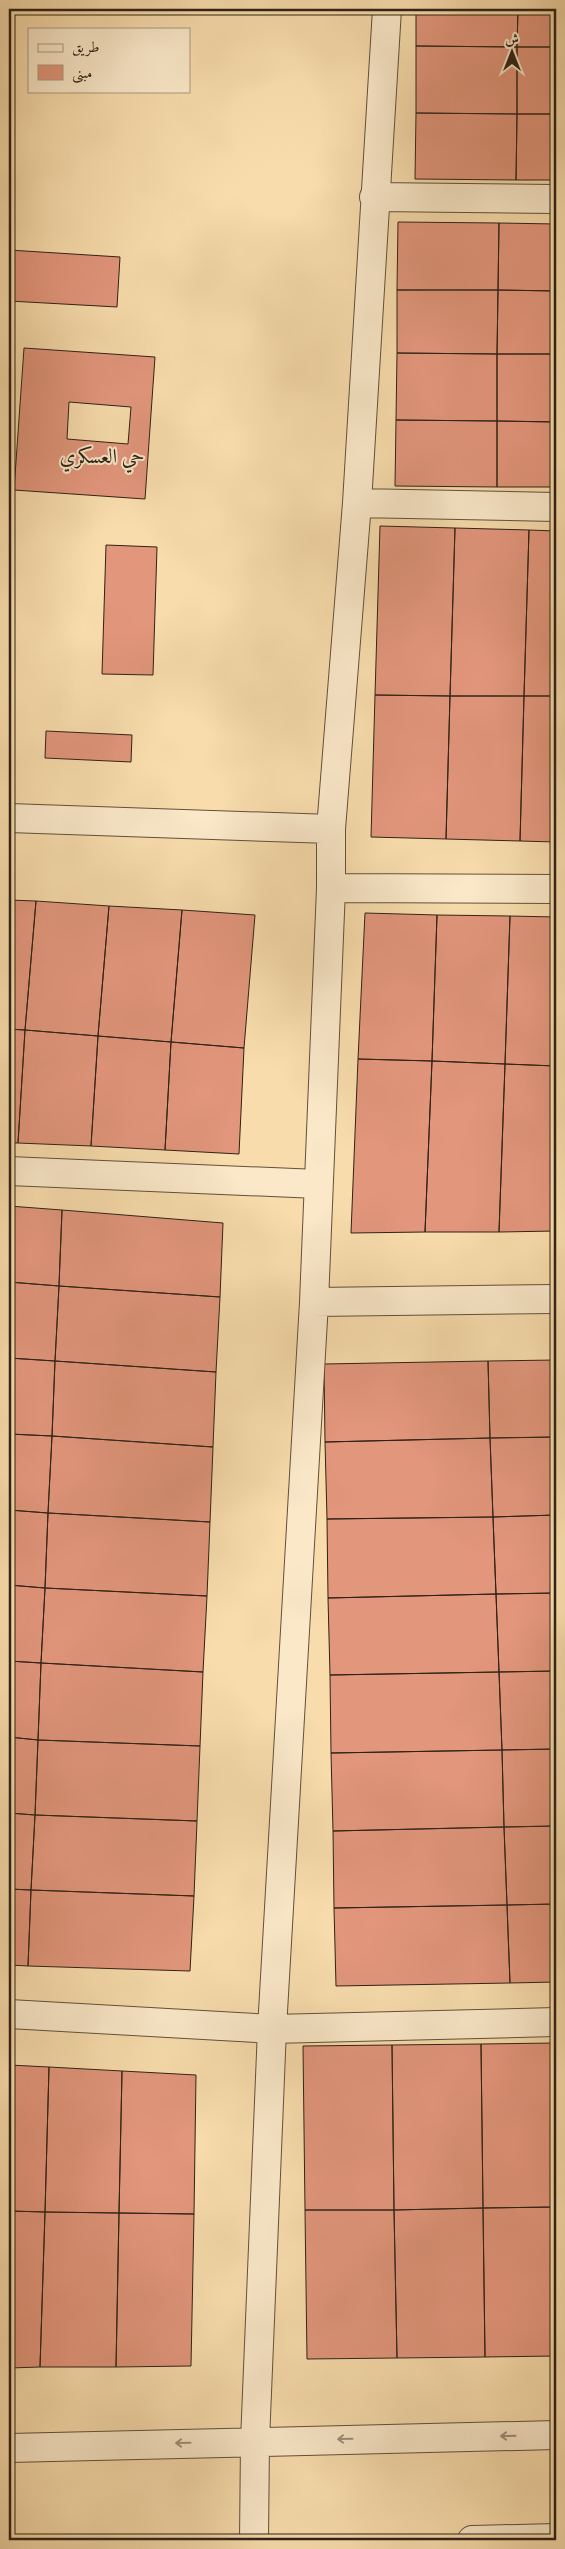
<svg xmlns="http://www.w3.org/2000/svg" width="565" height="2549" font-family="'IM FELL French Canon',Amiri,serif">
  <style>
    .building { fill: #e2967c; stroke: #2e2217; fill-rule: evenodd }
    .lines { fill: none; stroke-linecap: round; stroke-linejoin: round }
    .minor-casing { stroke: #60503c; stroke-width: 30 }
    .minor { stroke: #fae8c9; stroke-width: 28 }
    .oneway { stroke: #9e8f79 }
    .labels { text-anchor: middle; stroke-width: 4; stroke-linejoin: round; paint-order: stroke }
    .quarter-label { font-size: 21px; fill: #2e2217; stroke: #fae8c9 }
  </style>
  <rect width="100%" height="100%" fill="#f8dcac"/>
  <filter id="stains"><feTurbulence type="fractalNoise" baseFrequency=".004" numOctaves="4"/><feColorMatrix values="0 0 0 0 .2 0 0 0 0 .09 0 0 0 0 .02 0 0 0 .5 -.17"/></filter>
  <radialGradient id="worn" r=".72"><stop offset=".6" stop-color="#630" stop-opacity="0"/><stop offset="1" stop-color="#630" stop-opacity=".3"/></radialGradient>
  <path class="building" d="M416 9H518L517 47 416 46Z
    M518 9H556V47H517Z
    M416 46 517 47V114L416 113Z
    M517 47H556V114H517Z
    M416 113 517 114 516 180 415 179Z
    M517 114H556V180H516Z
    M398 222 499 223 498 290H397Z
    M499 223 556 224V291L498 290Z
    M9 250 120 257 117 307 9 301Z
    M397 290H498L497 354 397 353Z
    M498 290 556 291V354H497Z
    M24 348 155 357 145 499 14 490ZM69 402 131 407 128 444 67 439Z
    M397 353 497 354V421L396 420Z
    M497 354H556V422L497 421Z
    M396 420 497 421V487L395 486Z
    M497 421 556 422V487H497Z
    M380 526 455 528 450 696 375 695Z
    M455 528 529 530 524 696H450Z
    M529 530 556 531V696H524Z
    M106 545 157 547 153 675 102 674Z
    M375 695 450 696 446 839 371 837Z
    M450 696H524L520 841 446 839Z
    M524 696H556V842L520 841Z
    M46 731 132 735 131 762 45 758Z
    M9 900 36 901 25 1030 9 1029Z
    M36 901 109 906 98 1036 25 1030Z
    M109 906 182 910 171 1042 98 1036Z
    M182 910 255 915 244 1048 171 1042Z
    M365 913 437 915 432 1061 358 1059Z
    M437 915 510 916 505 1064 432 1061Z
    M510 916 556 917V1066L505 1064Z
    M9 1029 25 1030 18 1143H9Z
    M25 1030 98 1036 91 1146 18 1143Z
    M98 1036 171 1042 165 1150 91 1146Z
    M171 1042 244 1048 239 1154 165 1150Z
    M358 1059 432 1061 425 1232 351 1233Z
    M432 1061 505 1064 499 1232H425Z
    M505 1064 556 1066V1231L499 1232Z
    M9 1206 62 1210 59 1286 9 1282Z
    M62 1210 223 1223 220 1297 59 1286Z
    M9 1282 59 1286 55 1361 9 1358Z
    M59 1286 220 1297 216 1372 55 1361Z
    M9 1358 55 1361 52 1436 9 1434Z
    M556 1360V1437L490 1438 488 1361Z
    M55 1361 216 1372 213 1447 52 1436Z
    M488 1361 490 1438 325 1442 324 1364Z
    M9 1434 52 1436 48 1513 9 1510Z
    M52 1436 213 1447 210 1522 48 1513Z
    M556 1437V1515L493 1517 490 1438Z
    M490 1438 493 1517 327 1519 325 1442Z
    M9 1510 48 1513 45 1588 9 1585Z
    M48 1513 210 1522 207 1596 45 1588Z
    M556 1515V1593L496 1594 493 1517Z
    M493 1517 496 1594 328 1598 327 1519Z
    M9 1585 45 1588 41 1663 9 1661Z
    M45 1588 207 1596 203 1672 41 1663Z
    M556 1593V1671L499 1672 496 1594Z
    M496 1594 499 1672 330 1675 328 1598Z
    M9 1661 41 1663 38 1740 9 1737Z
    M41 1663 203 1672 200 1746 38 1740Z
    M556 1671V1749L502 1750 499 1672Z
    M499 1672 502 1750 331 1753 330 1675Z
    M9 1737 38 1740 35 1815 9 1813Z
    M38 1740 200 1746 197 1821 35 1815Z
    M556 1749V1826L504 1827 502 1750Z
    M502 1750 504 1827 333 1831 331 1753Z
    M9 1813 35 1815 31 1890 9 1889Z
    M35 1815 197 1821 194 1896 31 1890Z
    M556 1826V1904L507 1905 504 1827Z
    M504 1827 507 1905 334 1908 333 1831Z
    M9 1889 31 1890 28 1966 9 1965Z
    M31 1890 194 1896 190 1971 28 1966Z
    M556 1904V1982L510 1983 507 1905Z
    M507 1905 510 1983 336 1986 334 1908Z
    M556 2043V2207L483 2208 481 2044Z
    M481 2044 483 2208 394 2210 392 2045Z
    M392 2045 394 2210H305L303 2046Z
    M9 2065 49 2067 45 2212 9 2211Z
    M49 2067 122 2071 119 2213 45 2212Z
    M122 2071 196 2075 194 2214 119 2213Z
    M556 2207V2356L485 2357 483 2208Z
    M483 2208 485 2357 397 2358 394 2210Z
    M305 2210H394L397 2358 307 2359Z
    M9 2211 45 2212 40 2367 9 2368Z
    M45 2212 119 2213 116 2367H40Z
    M119 2213 194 2214 191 2366 116 2367Z"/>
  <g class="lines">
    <g class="minor-casing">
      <path id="minor" d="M374 197 556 199
        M357 503 556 507
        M9 818 331 829
        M331 888 556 889
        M9 1171 318 1184
        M314 1302 556 1299
        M9 2014 272 2029 556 2022
        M9 2448 556 2435
        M254 2540 255 2441 272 2029 314 1302 331 888V829L357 503 387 9
        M472 2540 556 2538"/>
    </g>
    <use href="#minor" class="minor"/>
  </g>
  <defs><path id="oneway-shaft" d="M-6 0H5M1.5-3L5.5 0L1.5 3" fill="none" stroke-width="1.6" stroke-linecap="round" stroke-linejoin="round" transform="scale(1.25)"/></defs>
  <g class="oneway">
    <use href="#oneway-shaft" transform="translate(508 2436) rotate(179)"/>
    <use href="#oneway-shaft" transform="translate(345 2439) rotate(179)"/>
    <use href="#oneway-shaft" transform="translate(183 2443) rotate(179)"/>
  </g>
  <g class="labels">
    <g class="quarter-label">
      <text x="102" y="463">حي العسكري</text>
    </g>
  </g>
  <rect width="565" height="2549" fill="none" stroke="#f8dcac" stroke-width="30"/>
  <rect x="10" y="10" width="545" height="2529" fill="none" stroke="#2e2217" stroke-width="2.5"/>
  <rect x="15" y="15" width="535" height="2519" fill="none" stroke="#2e2217"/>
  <rect x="28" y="28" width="162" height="65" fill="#fae8c9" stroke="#a89982"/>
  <rect x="38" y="44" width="25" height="8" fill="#fae8c9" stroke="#a89982"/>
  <text x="72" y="52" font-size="15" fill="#2e2217">طريق</text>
  <rect x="38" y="65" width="25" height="15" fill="#e2967c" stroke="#a89982"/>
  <text x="72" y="78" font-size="15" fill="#2e2217">مبنى</text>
  <g transform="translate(512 52)" stroke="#fae8c9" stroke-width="4" paint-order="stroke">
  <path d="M0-4L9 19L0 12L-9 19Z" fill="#2e2217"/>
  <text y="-8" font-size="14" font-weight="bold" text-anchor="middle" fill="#2e2217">ش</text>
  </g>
  <rect width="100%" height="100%" filter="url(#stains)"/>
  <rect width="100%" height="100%" fill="url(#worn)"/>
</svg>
